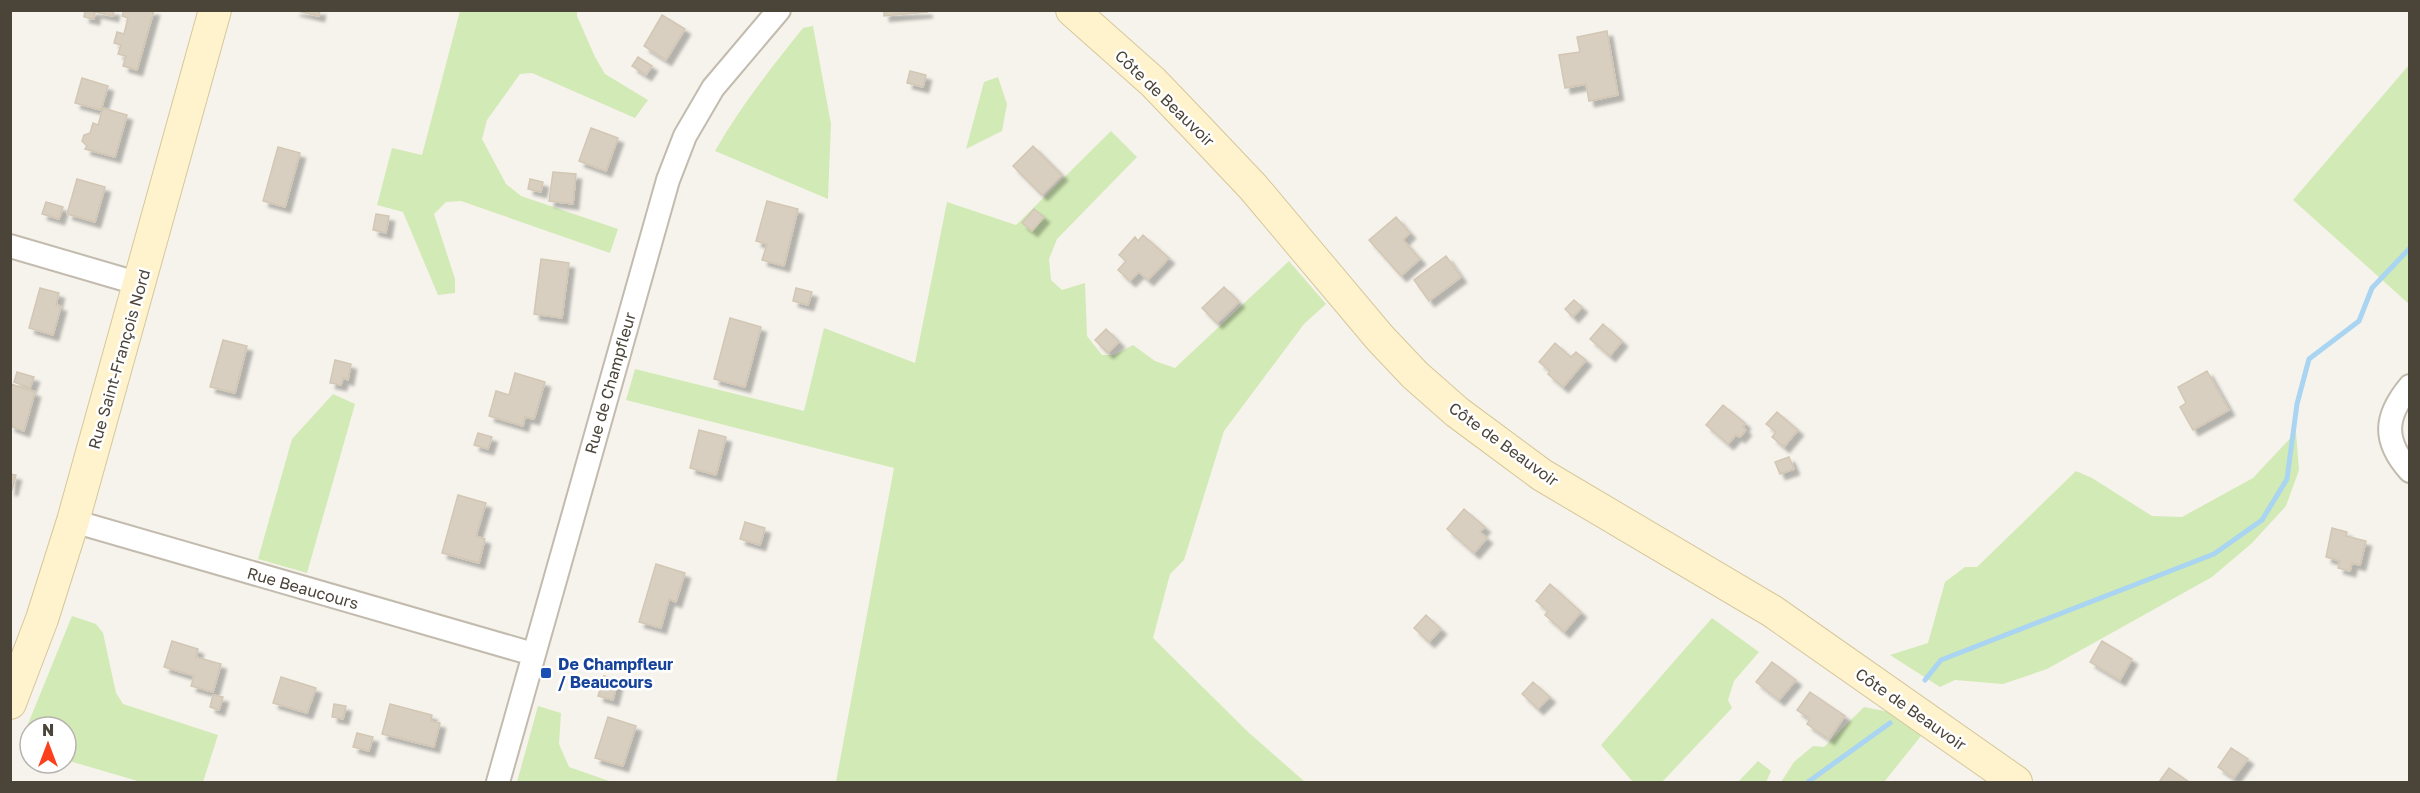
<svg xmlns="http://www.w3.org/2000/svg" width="2420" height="793" font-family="'Golos Text',sans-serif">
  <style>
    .green { fill: #d2eab5 }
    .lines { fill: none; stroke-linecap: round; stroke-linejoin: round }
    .stream { stroke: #a9d4f2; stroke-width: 5 }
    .building { fill: #d8cfc1; stroke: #d3c7b4; stroke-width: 1.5; filter: url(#shadow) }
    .street-casing { stroke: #c2bbae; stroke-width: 26 }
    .secondary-casing { stroke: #d6c79b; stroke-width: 34 }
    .street { stroke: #fff; stroke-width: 22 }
    .secondary { stroke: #fff3cd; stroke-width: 32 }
    .transit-dot { fill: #1a4fb4; stroke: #fff; stroke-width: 2 }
    .labels { text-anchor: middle; stroke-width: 5; stroke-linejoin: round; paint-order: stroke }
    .street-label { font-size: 16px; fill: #4b4439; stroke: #fff }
    .transit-label { font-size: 16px; font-weight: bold; fill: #164399; stroke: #fff; text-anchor: start }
  </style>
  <defs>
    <filter id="shadow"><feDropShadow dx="5.5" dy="5.5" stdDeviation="1.5" flood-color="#0004"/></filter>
  </defs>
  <rect width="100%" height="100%" fill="#f6f3ec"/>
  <path class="green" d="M460 11H577V16L595 57 605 74 648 100 635 118 532 73 520 74 487 120 482 139 506 184 521 196 618 229 610 253 461 201 446 202 434 214 455 279V293L438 295 403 212 377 205 392 148 422 155Z
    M813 26 831 124 828 199 715 151C740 107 771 68 803 28Z
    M2409 65 2410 304H2409L2293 200Z
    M998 77 1007 104 1002 131 966 149 984 82Z
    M1111 131 1137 157 1057 239 1049 259 1051 280 1062 290 1085 283 1087 336 1102 355H1114L1133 345 1155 361 1175 368 1289 261 1326 304 1304 324 1224 431 1184 560 1170 574 1153 638 1248 732 1305 782H836L894 468 626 400 635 369 804 411 824 328 915 363 947 202 1016 225Z
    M333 394 355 404 307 573 258 559 292 439Z
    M2296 432 2299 470 2286 506 2251 544 2212 577 2047 669 2003 684 1955 680 1940 687 1890 655 1928 643 1945 582 1965 567H1977L2076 471 2092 478 2152 516 2182 517 2253 478Z
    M72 616 96 624 103 633 116 693 123 704 218 735 203 782H141L66 760V727H30V749L19 746Z
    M1712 618 1759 652 1734 681 1728 700 1732 708 1663 781 1664 782H1633L1601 745Z
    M538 706 561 713 559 744 569 767 612 782H517Z
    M1864 707 1894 713 1921 736 1884 782H1781L1794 762 1813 746 1824 747Z
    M1758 761 1771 771 1766 782H1738Z"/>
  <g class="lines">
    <path class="stream" d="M1925 680 1941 660 2214 554 2262 520 2287 479 2297 404 2309 359 2359 321 2372 288 2410 248
      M1808 782 1890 723"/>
  </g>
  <path class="building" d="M85 10H114L113 16 95 12 94 19 84 17Z
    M124 10H154L137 70 123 66 126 56 118 54 121 45 114 43 117 32 124 34 128 18 122 16Z
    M294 10H320L319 16Z
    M884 10H926L927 12 884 16Z
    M662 15 685 29 666 60 644 46Z
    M1607 31 1618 95 1589 101 1586 84 1565 88 1559 55 1580 52 1577 37Z
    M638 57 652 66 646 75 632 66Z
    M910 71 926 75 923 87 907 83Z
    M82 78 108 86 101 110 75 103Z
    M103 108 127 115 115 157 85 149 87 146 82 141 84 135 90 133 93 123 98 125Z
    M591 128 618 138 606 171 579 161Z
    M1033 146 1062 175 1042 195 1013 166Z
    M278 147 300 153 285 207 263 201Z
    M553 172 576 174 573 204 549 201Z
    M77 179 105 187 95 222 67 214Z
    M530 179 543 182 541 192 528 189Z
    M767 201 798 209 784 266 762 260 767 244 756 241Z
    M46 202 63 207 59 219 42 214Z
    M1034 209 1044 217 1032 231 1022 223Z
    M376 214 389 216 386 233 373 230Z
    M1396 217 1410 233 1403 240 1420 259 1401 276 1369 240Z
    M1143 235 1169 258 1148 280 1139 272 1130 281 1118 270 1126 261 1119 255 1135 237 1138 241Z
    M1446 256 1461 277 1429 301 1414 280Z
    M541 259 569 263 562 318 534 314Z
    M1224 287 1239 302 1217 323 1202 308Z
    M40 288 59 293 56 305 61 306 53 335 29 328Z
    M796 288 812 292 808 305 793 301Z
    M1574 300 1582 307 1573 317 1565 309Z
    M730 318 761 327 745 387 714 379Z
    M1603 324 1622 341 1610 356 1590 339Z
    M1106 329 1119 342 1108 353 1095 340Z
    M223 340 247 346 235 393 210 387Z
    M1555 343 1571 357 1576 352 1586 360 1563 387 1548 374 1550 371 1539 362Z
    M335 360 351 364 348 380 343 378 341 385 330 383Z
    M2207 371 2229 410 2193 430 2180 407 2186 403 2178 387Z
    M17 372 34 377 30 388 14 382Z
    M515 373 545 382 534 419 525 417 523 426 489 416 496 391 509 395Z
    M11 384 35 392 24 431 10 426Z
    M1723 405 1745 423 1743 427 1746 430 1740 437 1736 435 1728 444 1706 425Z
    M1777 412 1798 430 1784 447 1772 437 1776 432 1766 424Z
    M699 430 726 437 716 475 690 468Z
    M478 433 492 437 488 449 474 445Z
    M1789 457 1794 469 1780 474 1775 462Z
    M10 474 16 475 12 490H10Z
    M458 495 486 503 476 536 485 539 479 563 442 553Z
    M1464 509 1485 527 1480 532 1487 538 1474 553 1447 529Z
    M745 522 765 528 760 545 740 539Z
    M2332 528 2347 532 2346 536 2366 541 2360 565 2352 563 2350 571 2338 568 2340 561 2326 557Z
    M656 564 685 573 676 602 669 599 661 628 639 622Z
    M1550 584 1581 612 1564 632 1545 615 1548 611 1536 601Z
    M1426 615 1441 629 1429 642 1414 628Z
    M172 641 198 649 196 657 221 664 213 692 191 686 194 676 164 667Z
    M2102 641 2132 659 2120 680 2090 662Z
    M1772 662 1796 680 1779 700 1756 682Z
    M604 676 618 680 613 700 598 696Z
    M281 677 316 688 307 713 273 703Z
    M1533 682 1550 697 1538 709 1522 694Z
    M1810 692 1845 716 1829 739 1807 724 1810 719 1797 710Z
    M213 695 223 697 219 710 210 707Z
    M334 704 346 706 343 719 332 717Z
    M390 704 432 715 431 721 440 723 434 747 382 734Z
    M608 717 636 726 623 766 595 758Z
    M357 733 373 737 369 751 353 747Z
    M2231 748 2248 759 2234 778 2218 767Z
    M2169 768 2189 782H2159Z"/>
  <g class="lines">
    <g class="street-casing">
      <path id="street" d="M10 246 140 284
        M2410 386C2384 417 2383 441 2410 471
        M73 521 533 654
        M498 782 668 180 685 136 713 88 779 10"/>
    </g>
    <g class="secondary-casing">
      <path id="secondary" d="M1072 10 1153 82 1199 130 1253 187 1380 338 1415 375 1457 412 1542 475 1772 611 2016 782
        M10 703 42 619 73 521 215 10"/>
    </g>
    <use href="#street" class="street"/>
    <use href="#secondary" class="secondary"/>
  </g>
  <rect class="transit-dot" x="540" y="667" width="12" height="12" rx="3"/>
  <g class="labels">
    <g class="street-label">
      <text transform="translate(1165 98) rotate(44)" y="6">Côte de Beauvoir</text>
      <text transform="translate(119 359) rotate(-74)" y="6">Rue Saint-François Nord</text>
      <text transform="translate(610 383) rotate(-74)" y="6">Rue de Champfleur</text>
      <text transform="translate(1504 444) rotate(36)" y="6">Côte de Beauvoir</text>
      <text transform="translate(303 588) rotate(16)" y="6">Rue Beaucours</text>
      <text transform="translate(1911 709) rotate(35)" y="6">Côte de Beauvoir</text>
    </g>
    <g class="transit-label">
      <text x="558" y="670">De Champfleur<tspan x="558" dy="18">/ Beaucours</tspan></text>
    </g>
  </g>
  <rect width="2420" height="793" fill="none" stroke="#4b4439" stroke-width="24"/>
  <g transform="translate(48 745)"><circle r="28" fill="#ffffff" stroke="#b7b4b0" stroke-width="1.5"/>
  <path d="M0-4.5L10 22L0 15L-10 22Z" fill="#fc3f1d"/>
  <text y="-9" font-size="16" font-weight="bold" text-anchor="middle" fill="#4b4439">N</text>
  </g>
</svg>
